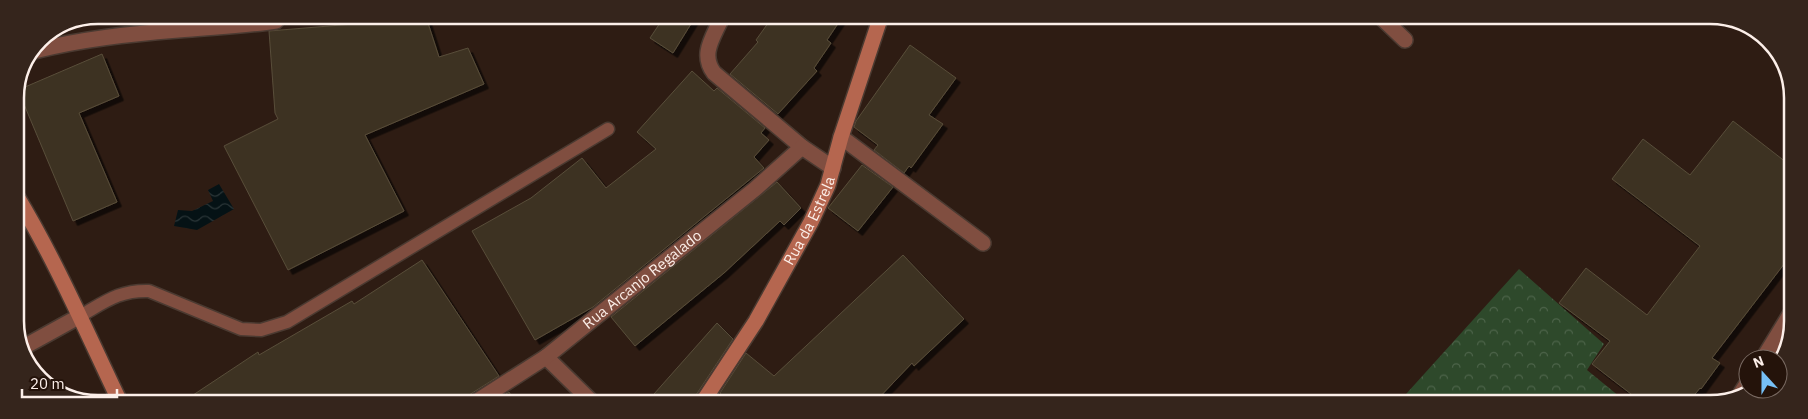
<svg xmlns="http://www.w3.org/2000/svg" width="1808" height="419" font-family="'IBM Plex Sans',sans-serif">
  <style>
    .forest { fill: url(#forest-crowns) }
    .water { fill: url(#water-waves) }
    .building { fill: #3e3322; stroke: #584d3a; filter: url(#shadow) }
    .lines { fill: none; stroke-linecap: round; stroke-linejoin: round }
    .lane-casing { stroke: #4b3a31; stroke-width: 15 }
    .street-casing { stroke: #4b3a31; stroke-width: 18 }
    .secondary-casing { stroke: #4b3a31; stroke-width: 18 }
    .lane { stroke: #804e40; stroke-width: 12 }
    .street { stroke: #804e40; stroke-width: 15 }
    .secondary { stroke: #b5664f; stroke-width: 15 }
    .labels { text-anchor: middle; stroke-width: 4.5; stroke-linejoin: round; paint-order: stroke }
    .street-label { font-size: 15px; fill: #fcefe9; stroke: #24130a }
    .rim { fill: none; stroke: #fcefe9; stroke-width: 2.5 }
  </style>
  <defs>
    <pattern id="forest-crowns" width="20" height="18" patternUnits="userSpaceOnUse" patternTransform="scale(1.25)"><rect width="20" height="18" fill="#2e492b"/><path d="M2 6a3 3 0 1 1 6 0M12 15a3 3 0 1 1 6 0" fill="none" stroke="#4d644a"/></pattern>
    <pattern id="water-waves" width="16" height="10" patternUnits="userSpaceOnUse" patternTransform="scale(1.25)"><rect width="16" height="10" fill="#051215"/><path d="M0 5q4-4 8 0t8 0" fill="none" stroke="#2a3537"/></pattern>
    <filter id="shadow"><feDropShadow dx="4.5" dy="4.5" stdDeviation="0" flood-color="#0009"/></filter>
  </defs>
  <rect width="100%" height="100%" fill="#2e1c13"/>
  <path class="forest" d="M1519 269 1604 344 1587 370 1625 401 1623 404H1569L1560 398 1556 404H1397Z"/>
  <path class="water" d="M219 184 234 209 197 230 174 226 178 210 192 211 213 201 208 190Z"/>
  <path class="building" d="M694 19 673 53 650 38 662 20Z
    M771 19H841L827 40 831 43 814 68 817 71 778 114 730 74 758 42 756 40Z
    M364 20H427L439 57 468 48 484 84 365 135 404 211 288 270 224 146 278 119 275 113 269 31 365 23Z
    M910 45 956 78 929 115 943 124 911 168 909 166 904 173 874 150 878 145 854 127 856 121Z
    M102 54 119 96 79 113 117 202 73 221 18 90Z
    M692 71 714 91 717 88 765 128 761 133 769 140 754 157 764 168 593 307 535 340 472 231 531 198 582 158 606 188 656 149 637 132Z
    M1733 121 1791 166V255L1712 358 1720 363 1701 389 1700 388 1687 404H1644L1592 364 1610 341 1559 303 1586 268 1647 315 1700 246 1612 179 1643 139 1690 175Z
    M862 165 893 187 858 231 828 208Z
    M777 182 801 208 784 225 780 221 724 273 635 346 611 317Z
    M903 255 964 319 914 366 912 363 874 403H731L720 393 746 353 774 376Z
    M422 260 499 376 469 395 465 403H181L258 352 259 355 352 301 354 304Z
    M717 323 733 339 696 395 689 403H646Z
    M509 392 516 403H492Z"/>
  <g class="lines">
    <g class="lane-casing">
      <path id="lane" d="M80 316C105 302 119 290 149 291L241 329 261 330 287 322 608 129"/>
    </g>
    <g class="street-casing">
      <g id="street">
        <path d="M1382 18 1405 40"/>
        <path d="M721 19C713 38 700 54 714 73L802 147 833 168"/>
        <path d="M34 51C81 39 130 34 178 30 211 27 243 26 276 21"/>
        <path d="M841 137 983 243"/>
        <path d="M22 348 80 316"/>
        <path d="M546 357 593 403"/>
        <path d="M1763 359 1791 313"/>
        <path d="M1741 393 1748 382"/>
        <path id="s1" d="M474 403 546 357 755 189 802 147"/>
      </g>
    </g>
    <g class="secondary-casing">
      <g id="secondary">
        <path d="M16 195C56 261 87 333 120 402"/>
        <path id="s2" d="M702 403 756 321 811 222 828 185 841 137 880 19"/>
      </g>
    </g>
    <use href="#lane" class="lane"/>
    <use href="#street" class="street"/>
    <use href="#secondary" class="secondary"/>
  </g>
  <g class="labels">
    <g class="street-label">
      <text dy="5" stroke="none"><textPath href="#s2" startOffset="212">Rua da Estrela</textPath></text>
      <text dy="5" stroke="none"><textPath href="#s1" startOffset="209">Rua Arcanjo Regalado</textPath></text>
    </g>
  </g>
  <path d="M0 0H1808V419H0ZM98 24H1710A74 74 0 0 1 1784 98V321A74 74 0 0 1 1710 395H98A74 74 0 0 1 24 321V98A74 74 0 0 1 98 24Z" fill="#35251c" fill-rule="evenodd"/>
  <path class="rim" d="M98 24H1710A74 74 0 0 1 1784 98V321A74 74 0 0 1 1710 395H98A74 74 0 0 1 24 321V98A74 74 0 0 1 98 24Z"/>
  <g transform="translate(1763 374) rotate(339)"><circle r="24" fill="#24130a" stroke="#7a6b63"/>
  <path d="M0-4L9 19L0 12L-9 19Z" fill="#76c0f7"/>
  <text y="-8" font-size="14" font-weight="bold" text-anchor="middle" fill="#fcefe9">N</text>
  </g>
  <path d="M22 389v8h95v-8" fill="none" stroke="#fcefe9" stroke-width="2.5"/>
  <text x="30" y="389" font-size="15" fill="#fcefe9" stroke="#24130a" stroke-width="4" paint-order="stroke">20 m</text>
</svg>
